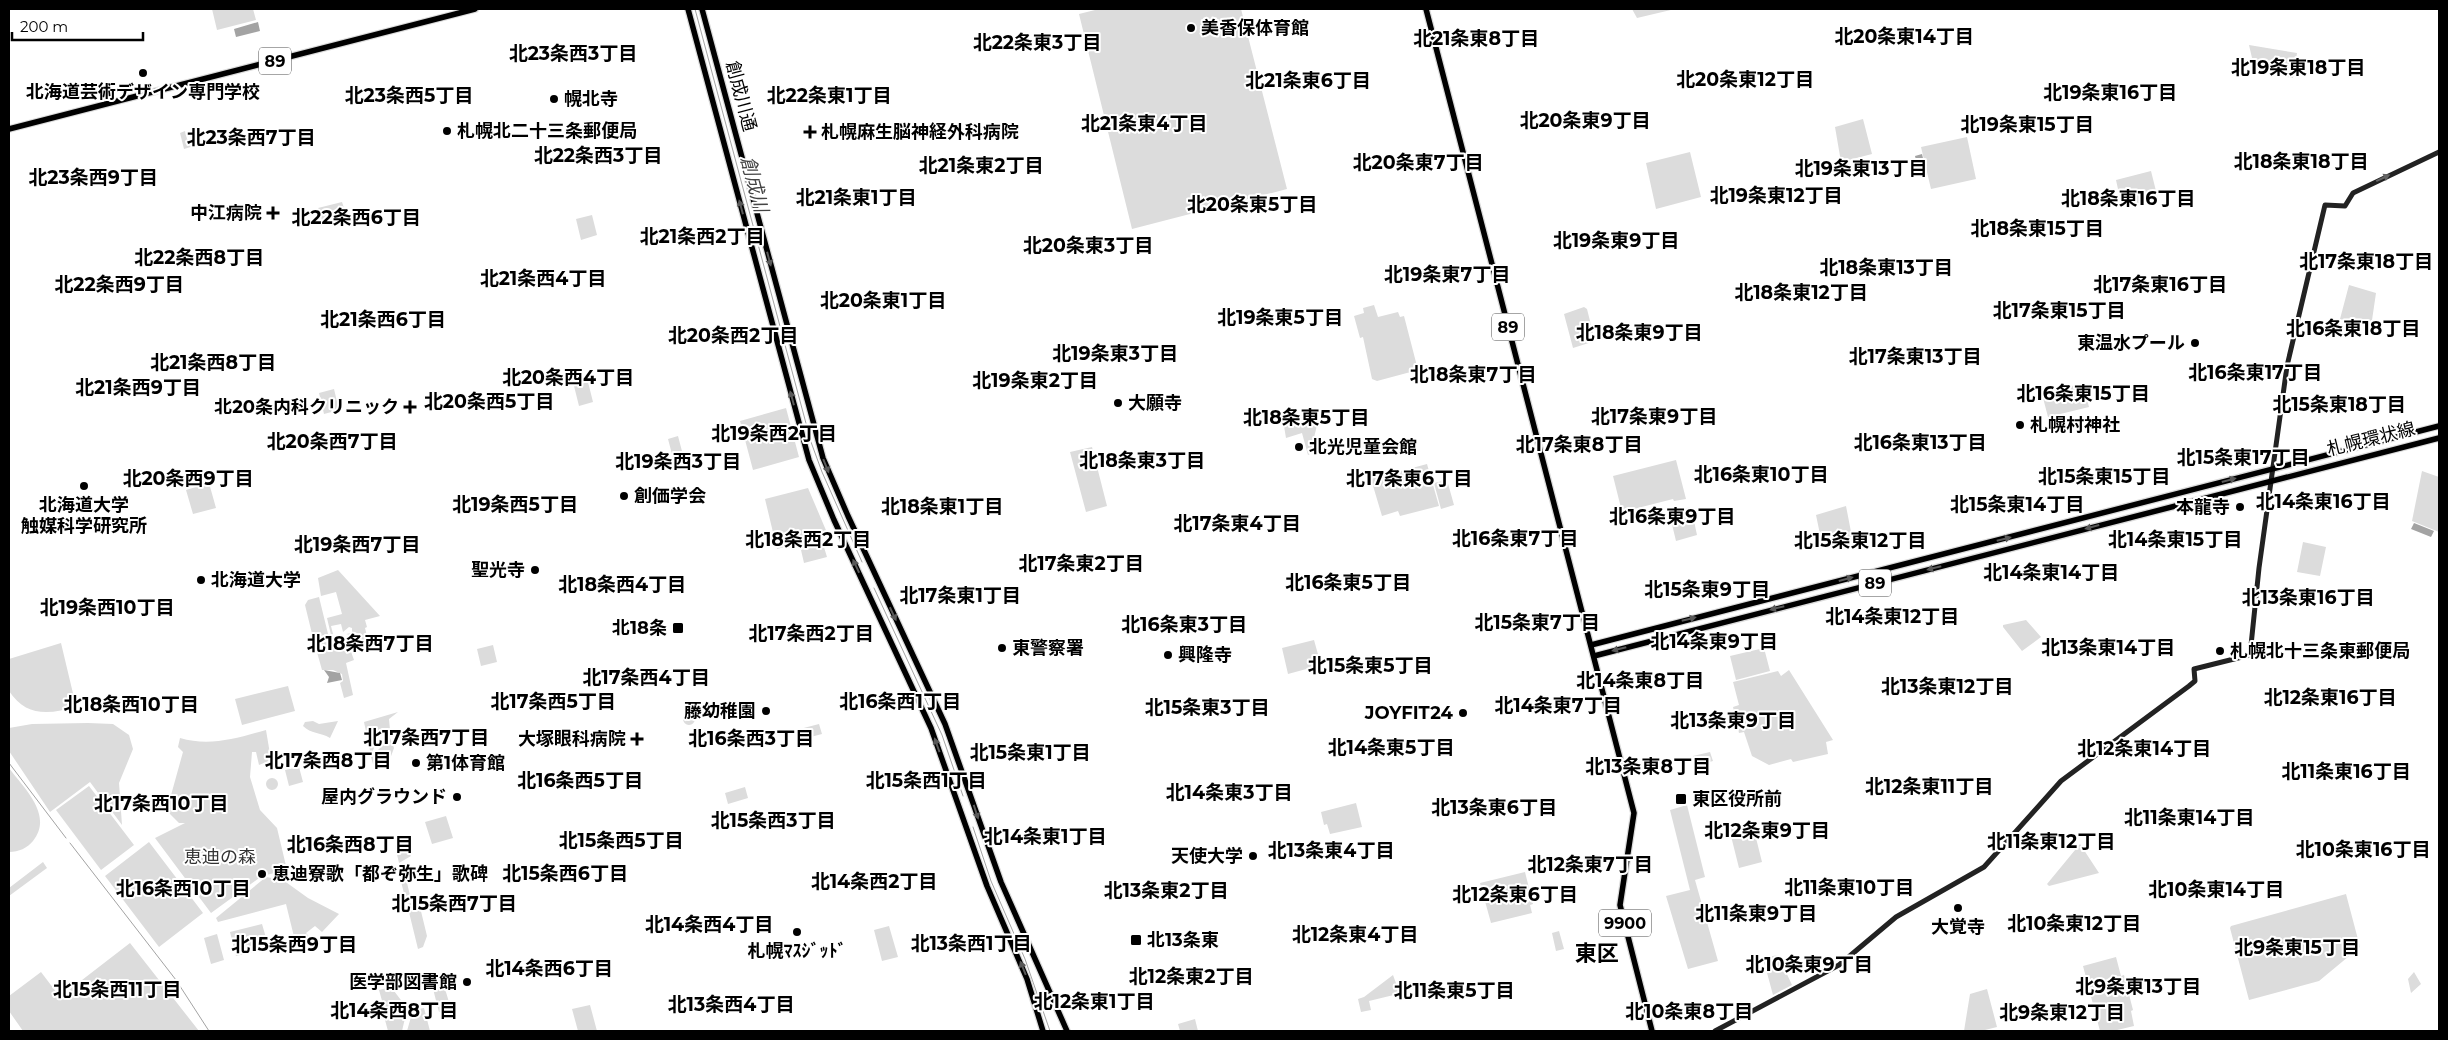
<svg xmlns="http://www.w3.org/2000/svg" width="2448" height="1040" font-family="Montserrat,'Noto Sans JP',sans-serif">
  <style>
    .green { fill: #dcdcdc }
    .water { fill: #a3a3a3 }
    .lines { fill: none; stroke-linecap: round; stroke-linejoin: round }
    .stream { stroke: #a3a3a3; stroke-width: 1 }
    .primary-casing { stroke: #dbdbdb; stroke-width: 8 }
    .trunk-casing { stroke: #dbdbdb; stroke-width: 8 }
    .secondary { stroke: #222; stroke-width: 5 }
    .primary { stroke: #000; stroke-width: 5.5 }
    .trunk { stroke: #000; stroke-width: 5.5 }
    .oneway { fill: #646464 }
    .oneway2 { fill: #595959 }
    .poi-dot { fill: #000; stroke: #fff; stroke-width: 2 }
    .labels { text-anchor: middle; stroke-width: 4; stroke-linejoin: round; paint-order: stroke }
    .shield { fill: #fff; stroke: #4c4c4c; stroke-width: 1 }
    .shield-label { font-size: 16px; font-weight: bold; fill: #000 }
    .poi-label { font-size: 18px; font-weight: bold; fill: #000; stroke: #fff; text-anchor: start }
    .street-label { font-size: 18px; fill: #000; stroke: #fff }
    .park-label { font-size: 18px; fill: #333; stroke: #fff }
    .neighbourhood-label { font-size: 19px; font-weight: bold; fill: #000; stroke: #fff }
    .water-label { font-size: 19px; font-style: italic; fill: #444; stroke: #fff }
    .district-label { font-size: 22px; font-weight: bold; fill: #000; stroke: #fff }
  </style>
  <rect width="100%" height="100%" fill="#fff"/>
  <path class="green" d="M212 9H253L256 20 217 30Z
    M1099 9H1241L1287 189 1132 229 1079 14Z
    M1632 9H1675L1637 18Z
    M2249 45 2297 53 2293 78 2255 71Z
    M1863 119 1872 154 1841 162 1835 127Z
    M185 131 187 139H192L194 146 184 149 180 133Z
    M1967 137 1976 179 1931 189 1921 147Z
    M1690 152 1701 197 1656 209 1646 163Z
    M2151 171 2158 199 2122 207 2116 180Z
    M342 202 346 214 322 220 318 208Z
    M592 215 597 235 581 240 576 219Z
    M2349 285 2376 293 2371 327 2340 319Z
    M1374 305 1378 317 1398 312 1400 317 1404 316 1418 370 1377 381 1372 379 1363 337 1360 338 1354 316 1364 313 1363 308Z
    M1584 307 1587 309 1595 341 1573 348 1564 314Z
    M588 382 593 402 579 406 574 386Z
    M2083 383 2089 407 2048 417 2042 394Z
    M334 389 339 410 324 414 319 393Z
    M786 408 799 457 753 470 740 421Z
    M1319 417 1310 454 1308 455 1302 433 1286 438 1284 426Z
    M678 436 683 455 673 458 668 439Z
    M1092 447 1107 506 1086 512 1070 452Z
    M1676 460 1686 499 1674 501 1673 499 1622 512 1613 476Z
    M1427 464 1439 506 1400 516 1398 511 1382 516 1371 479Z
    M2422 471 2439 477V532L2412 521Z
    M1447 480 1454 505 1441 509 1434 483Z
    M209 483 216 508 193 514 186 490Z
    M808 488 828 535 777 549 765 499Z
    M1846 506 1852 537 1822 544 1816 515Z
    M1691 507 1697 535 1676 541 1669 512Z
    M2303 542 2326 547 2320 576 2297 572Z
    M823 544 827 557 804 563 801 550Z
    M338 570 380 616 365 620 367 627 365 628 368 640 349 646 354 660 346 663 353 695 344 698 340 683 343 681 342 674 333 670H322L315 645 330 641 331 643H335L338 651 347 649 345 642 351 640 350 635 346 634 352 633V628L349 627 343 632 341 624 331 626 333 634 331 635 327 618 342 614 336 592 321 596 318 578Z
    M319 597 329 638 314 642 305 605 308 600Z
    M2026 620 2041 637 2022 651 2003 627V625Z
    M1314 640 1321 665 1288 674 1282 648Z
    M61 643 76 706C50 715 26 717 9 691V659Z
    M493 645 497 662 481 666 477 649Z
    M1764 648 1770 671 1736 680 1730 656Z
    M1789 670 1833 740 1826 742 1828 754 1793 762 1791 759 1769 765 1752 756 1744 732 1739 733 1733 707 1739 705 1733 682 1778 671 1781 676Z
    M288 686 295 711 242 725 235 699Z
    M398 712 389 719 390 730 383 743 384 731 378 730 374 726 370 728V740L374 748 371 755 364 722Z
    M683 719a6 6 0 1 1 12 0a6 6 0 1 1-12 0Z
    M313 721 319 724 338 721 330 738C320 732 311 734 303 726L305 722Z
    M88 723 113 724 129 735 133 749 119 783 122 825 90 782 50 812 9 751V728L32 724Z
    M819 724 822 734 799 740 796 730Z
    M266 730 271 760 259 765 256 752H252L250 777 260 810 277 828 287 870 262 876 211 913 155 838 185 823H179L169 813 168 806 183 752 178 747 180 738C210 747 237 738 266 730Z
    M390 738 394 748 386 770 373 764 371 757Z
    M1710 752 1713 761 1695 766 1693 756Z
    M299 767 303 782 289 786 285 770Z
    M9 768C23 787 54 815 33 841 27 848 19 852 9 852Z
    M266 784a6 6 0 1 1 12 0a6 6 0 1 1-12 0Z
    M89 786 134 845 101 870 56 810Z
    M745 787 748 798 728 804 725 793Z
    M1356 803 1362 827 1330 834 1327 824 1324 825 1321 812Z
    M1687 805 1705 877 1695 880 1718 961 1688 969 1666 896 1690 890 1670 810Z
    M446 816 453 838 432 844 425 822Z
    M1752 822 1762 862 1739 868 1729 828Z
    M405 839 408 845 407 851 411 856 399 863 395 846 399 841Z
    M149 842 203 913 159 947 105 876Z
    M2080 844 2099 873 2049 886 2047 884Z
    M43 862 47 868 9 896V888Z
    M408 865 411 870 418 871 405 874 411 900 406 901 398 870Z
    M1525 872 1533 904 1530 905 1532 913 1491 923 1480 883Z
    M266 877 283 880 308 898 339 914 322 932 315 926 306 933 313 941 306 947 297 949 286 904 218 922 216 918Z
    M2346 894 2360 947 2319 981 2249 1000 2230 928 2231 926Z
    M416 902 419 903 427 936 423 947 418 949 407 904Z
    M262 924 269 948 236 956 230 932Z
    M889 926 898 957 882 961 874 930Z
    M1559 931 1564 949 1556 951 1552 933Z
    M217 934 224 960 211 964 204 938Z
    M130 943 199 1031H23L9 1011V996L41 972 60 997Z
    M1778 955 1792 985 1773 995 1763 958Z
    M2116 957 2121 976 2124 975 2133 1010 2131 1011 2134 1026 2113 1031H2100L2083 966Z
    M2414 972 2421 984 2411 993 2408 979Z
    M1393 975 1397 986 1404 985 1406 992 1369 1001 1371 1010 1361 1012 1358 999 1364 997Z
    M443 982 451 1009 439 1012 432 985Z
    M391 987 407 1008 386 1015 379 990Z
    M1987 989 1997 1027 1981 1031H1964L1970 994Z
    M590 1005 597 1031H578L572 1009Z
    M424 1008 430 1031H407L413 1010Z
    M406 1014 402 1031H388L385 1020Z
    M1195 1019 1198 1031H1180L1178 1024Z"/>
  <path class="water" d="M258 22 260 31 236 37 234 29Z
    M1922 154 1927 175 1920 177 1915 156Z
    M2414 523 2434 531 2431 537 2411 529Z
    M324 670 340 673 342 680 327 683 329 677Z"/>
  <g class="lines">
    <path class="stream" d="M695 9 811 442 822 472 862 562
      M874 588 942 735 963 796
      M9 763 66 838
      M973 827 991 881 1025 959 1050 1031
      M70 843 176 980 209 1031"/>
    <g class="primary-casing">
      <path id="primary" d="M1426 9 1634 813 1620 905 1652 1031
        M9 129 475 9
        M1591 645 2439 426
        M1594 656 2439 438"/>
    </g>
    <g class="trunk-casing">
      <path id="trunk" d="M688 9 809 460 834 520 931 728 987 886 1027 979 1043 1031
        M702 9 823 458 848 516 945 724 1001 882 1067 1031"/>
    </g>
    <path class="secondary" d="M1715 1031 1839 965 1896 917 1984 867 2061 781 2189 686 2195 681 2194 669 2250 655 2259 568 2287 366 2325 205 2345 206 2353 193 2439 152"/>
    <use href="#primary" class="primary"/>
    <use href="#trunk" class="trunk"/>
  </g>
  <defs><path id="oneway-solid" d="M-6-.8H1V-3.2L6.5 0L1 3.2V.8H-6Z" transform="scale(1.25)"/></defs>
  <use class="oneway" href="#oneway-solid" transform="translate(2383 178) rotate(-25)"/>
  <g class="oneway2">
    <use href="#oneway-solid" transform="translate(741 207) rotate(-105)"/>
    <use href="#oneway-solid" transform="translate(769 259) rotate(75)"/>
    <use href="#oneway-solid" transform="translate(792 398) rotate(-105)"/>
    <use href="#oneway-solid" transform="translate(826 466) rotate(68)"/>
    <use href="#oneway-solid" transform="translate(2229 480) rotate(-15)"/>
    <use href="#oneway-solid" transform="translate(2092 527) rotate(165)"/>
    <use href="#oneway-solid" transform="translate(2004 539) rotate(-14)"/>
    <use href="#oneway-solid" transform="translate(856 566) rotate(-115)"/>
    <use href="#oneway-solid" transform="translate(1934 568) rotate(166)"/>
    <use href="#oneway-solid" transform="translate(1846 579) rotate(-15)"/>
    <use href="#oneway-solid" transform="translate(1777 608) rotate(166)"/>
    <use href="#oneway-solid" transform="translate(893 614) rotate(65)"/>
    <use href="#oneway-solid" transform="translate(1689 619) rotate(-14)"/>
    <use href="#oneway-solid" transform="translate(1619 649) rotate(166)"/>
    <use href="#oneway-solid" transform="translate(937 745) rotate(-110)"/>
    <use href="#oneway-solid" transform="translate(976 812) rotate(72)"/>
    <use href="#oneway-solid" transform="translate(1023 968) rotate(-112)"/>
  </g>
  <g class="poi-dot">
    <circle cx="1191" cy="28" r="5"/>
    <circle cx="143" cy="73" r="5"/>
    <circle cx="554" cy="99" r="5"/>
    <circle cx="447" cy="131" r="5"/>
    <path d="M807.5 124.5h5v5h5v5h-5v5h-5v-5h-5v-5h5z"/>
    <path d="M270.5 205.5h5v5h5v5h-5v5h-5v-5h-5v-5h5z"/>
    <circle cx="2195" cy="343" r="5"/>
    <circle cx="1118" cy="403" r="5"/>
    <path d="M407.5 399.5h5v5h5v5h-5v5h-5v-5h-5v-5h5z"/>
    <circle cx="2020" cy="425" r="5"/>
    <circle cx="1299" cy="447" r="5"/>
    <circle cx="84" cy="486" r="5"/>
    <circle cx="624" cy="496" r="5"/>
    <circle cx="2240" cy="507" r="5"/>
    <circle cx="535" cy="570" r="5"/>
    <circle cx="201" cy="580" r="5"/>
    <rect x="672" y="622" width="12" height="12" rx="2.5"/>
    <circle cx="1002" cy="648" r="5"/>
    <circle cx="2220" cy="651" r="5"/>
    <circle cx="1168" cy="655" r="5"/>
    <circle cx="766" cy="711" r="5"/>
    <circle cx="1463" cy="713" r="5"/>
    <path d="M634.5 731.5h5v5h5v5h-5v5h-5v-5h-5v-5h5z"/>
    <circle cx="416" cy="763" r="5"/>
    <circle cx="457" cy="797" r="5"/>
    <rect x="1675" y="793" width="12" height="12" rx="2.5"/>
    <circle cx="1253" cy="856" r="5"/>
    <circle cx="262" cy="874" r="5"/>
    <circle cx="1958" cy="908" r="5"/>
    <circle cx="797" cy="932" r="5"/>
    <rect x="1130" y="934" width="12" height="12" rx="2.5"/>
    <circle cx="467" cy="982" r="5"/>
  </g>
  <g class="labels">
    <g class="shield">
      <rect x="259" y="47.5" width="32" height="27" rx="4"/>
      <rect x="1492" y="313.5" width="32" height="27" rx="4"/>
      <rect x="1859" y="569.5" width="32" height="27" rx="4"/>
      <rect x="1599" y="909.5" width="52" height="27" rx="4"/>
    </g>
    <g class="shield-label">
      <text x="275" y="67">89</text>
      <text x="1508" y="333">89</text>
      <text x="1875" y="589">89</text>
      <text x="1625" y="929">9900</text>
    </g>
    <g class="poi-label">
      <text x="1201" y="34">美香保体育館</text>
      <text x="143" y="98" text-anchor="middle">北海道芸術デザイン専門学校</text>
      <text x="564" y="105">幌北寺</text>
      <text x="457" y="137">札幌北二十三条郵便局</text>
      <text x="821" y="138">札幌麻生脳神経外科病院</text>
      <text x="262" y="219" text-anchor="end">中江病院</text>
      <text x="2185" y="349" text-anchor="end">東温水プール</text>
      <text x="1128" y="409">大願寺</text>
      <text x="399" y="413" text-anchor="end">北20条内科クリニック</text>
      <text x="2030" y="431">札幌村神社</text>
      <text x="1309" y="453">北光児童会館</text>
      <text x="634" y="502">創価学会</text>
      <text x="84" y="511" text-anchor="middle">北海道大学<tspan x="84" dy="21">触媒科学研究所</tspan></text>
      <text x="2230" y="513" text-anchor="end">本龍寺</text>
      <text x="525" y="576" text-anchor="end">聖光寺</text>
      <text x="211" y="586">北海道大学</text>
      <text x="667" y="634" text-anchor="end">北18条</text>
      <text x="1012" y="654">東警察署</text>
      <text x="2230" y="657">札幌北十三条東郵便局</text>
      <text x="1178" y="661">興隆寺</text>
      <text x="756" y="717" text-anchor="end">藤幼稚園</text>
      <text x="1453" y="719" text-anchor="end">JOYFIT24</text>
      <text x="626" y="745" text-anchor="end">大塚眼科病院</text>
      <text x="426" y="769">第1体育館</text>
      <text x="447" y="803" text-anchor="end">屋内グラウンド</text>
      <text x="1692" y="805">東区役所前</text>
      <text x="1243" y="862" text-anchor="end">天使大学</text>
      <text x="272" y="880">恵迪寮歌「都ぞ弥生」歌碑</text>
      <text x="1958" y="933" text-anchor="middle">大覚寺</text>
      <text x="1147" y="946">北13条東</text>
      <text x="797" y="957" text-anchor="middle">札幌ﾏｽｼﾞｯﾄﾞ</text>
      <text x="457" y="988" text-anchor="end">医学部図書館</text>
    </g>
    <g class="street-label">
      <text transform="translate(741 96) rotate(75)" y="6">創成川通</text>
      <text transform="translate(2371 439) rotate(-14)" y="6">札幌環状線</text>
    </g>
    <g class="park-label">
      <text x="220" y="863">恵迪の森</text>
    </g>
    <g class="neighbourhood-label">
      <text x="1904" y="43">北20条東14丁目</text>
      <text x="1476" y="45">北21条東8丁目</text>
      <text x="1037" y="49">北22条東3丁目</text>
      <text x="573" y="60">北23条西3丁目</text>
      <text x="2298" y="74">北19条東18丁目</text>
      <text x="1745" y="86">北20条東12丁目</text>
      <text x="1308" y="87">北21条東6丁目</text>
      <text x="2110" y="99">北19条東16丁目</text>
      <text x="409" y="102">北23条西5丁目</text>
      <text x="829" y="102">北22条東1丁目</text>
      <text x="1585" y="127">北20条東9丁目</text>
      <text x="1144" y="130">北21条東4丁目</text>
      <text x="2027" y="131">北19条東15丁目</text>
      <text x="251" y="144">北23条西7丁目</text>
      <text x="598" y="162">北22条西3丁目</text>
      <text x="2301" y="168">北18条東18丁目</text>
      <text x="1418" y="169">北20条東7丁目</text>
      <text x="981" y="172">北21条東2丁目</text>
      <text x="1861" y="175">北19条東13丁目</text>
      <text x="93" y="184">北23条西9丁目</text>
      <text x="1776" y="202">北19条東12丁目</text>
      <text x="856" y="204">北21条東1丁目</text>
      <text x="2128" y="205">北18条東16丁目</text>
      <text x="1252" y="211">北20条東5丁目</text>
      <text x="356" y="224">北22条西6丁目</text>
      <text x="2037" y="235">北18条東15丁目</text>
      <text x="702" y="243">北21条西2丁目</text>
      <text x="1616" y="247">北19条東9丁目</text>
      <text x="1088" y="252">北20条東3丁目</text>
      <text x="199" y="264">北22条西8丁目</text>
      <text x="2366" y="268">北17条東18丁目</text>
      <text x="1886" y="274">北18条東13丁目</text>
      <text x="1447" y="281">北19条東7丁目</text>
      <text x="543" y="285">北21条西4丁目</text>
      <text x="119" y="291">北22条西9丁目</text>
      <text x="2160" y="291">北17条東16丁目</text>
      <text x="1801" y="299">北18条東12丁目</text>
      <text x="883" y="307">北20条東1丁目</text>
      <text x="2059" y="317">北17条東15丁目</text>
      <text x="1280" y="324">北19条東5丁目</text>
      <text x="383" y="326">北21条西6丁目</text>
      <text x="2353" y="335">北16条東18丁目</text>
      <text x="1639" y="339">北18条東9丁目</text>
      <text x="733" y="342">北20条西2丁目</text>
      <text x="1115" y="360">北19条東3丁目</text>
      <text x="1915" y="363">北17条東13丁目</text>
      <text x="213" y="369">北21条西8丁目</text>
      <text x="2255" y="379">北16条東17丁目</text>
      <text x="1473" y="381">北18条東7丁目</text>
      <text x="568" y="384">北20条西4丁目</text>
      <text x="1035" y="387">北19条東2丁目</text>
      <text x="138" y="394">北21条西9丁目</text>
      <text x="2083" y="400">北16条東15丁目</text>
      <text x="489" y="408">北20条西5丁目</text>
      <text x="2339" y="411">北15条東18丁目</text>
      <text x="1654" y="423">北17条東9丁目</text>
      <text x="1306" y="424">北18条東5丁目</text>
      <text x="774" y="440">北19条西2丁目</text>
      <text x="332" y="448">北20条西7丁目</text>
      <text x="1920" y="449">北16条東13丁目</text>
      <text x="1579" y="451">北17条東8丁目</text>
      <text x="2243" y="464">北15条東17丁目</text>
      <text x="1142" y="467">北18条東3丁目</text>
      <text x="678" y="468">北19条西3丁目</text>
      <text x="1761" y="481">北16条東10丁目</text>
      <text x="2104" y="483">北15条東15丁目</text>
      <text x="188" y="485">北20条西9丁目</text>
      <text x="1409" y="485">北17条東6丁目</text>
      <text x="2323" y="508">北14条東16丁目</text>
      <text x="515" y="511">北19条西5丁目</text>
      <text x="2017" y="511">北15条東14丁目</text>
      <text x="942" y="513">北18条東1丁目</text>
      <text x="1672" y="523">北16条東9丁目</text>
      <text x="1237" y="530">北17条東4丁目</text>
      <text x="1515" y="545">北16条東7丁目</text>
      <text x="808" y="546">北18条西2丁目</text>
      <text x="2175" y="546">北14条東15丁目</text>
      <text x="1860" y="547">北15条東12丁目</text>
      <text x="357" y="551">北19条西7丁目</text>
      <text x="1081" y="570">北17条東2丁目</text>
      <text x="2051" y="579">北14条東14丁目</text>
      <text x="1348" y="589">北16条東5丁目</text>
      <text x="622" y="591">北18条西4丁目</text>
      <text x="1707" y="596">北15条東9丁目</text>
      <text x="960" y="602">北17条東1丁目</text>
      <text x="2308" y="604">北13条東16丁目</text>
      <text x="107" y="614">北19条西10丁目</text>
      <text x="1892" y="623">北14条東12丁目</text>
      <text x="1537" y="629">北15条東7丁目</text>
      <text x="1184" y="631">北16条東3丁目</text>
      <text x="811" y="640">北17条西2丁目</text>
      <text x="1714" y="648">北14条東9丁目</text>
      <text x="370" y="650">北18条西7丁目</text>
      <text x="2108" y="654">北13条東14丁目</text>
      <text x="1370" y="672">北15条東5丁目</text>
      <text x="646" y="684">北17条西4丁目</text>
      <text x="1640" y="687">北14条東8丁目</text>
      <text x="1947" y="693">北13条東12丁目</text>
      <text x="2330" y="704">北12条東16丁目</text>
      <text x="553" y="708">北17条西5丁目</text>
      <text x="900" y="708">北16条西1丁目</text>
      <text x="131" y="711">北18条西10丁目</text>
      <text x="1558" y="712">北14条東7丁目</text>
      <text x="1207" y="714">北15条東3丁目</text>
      <text x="1733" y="727">北13条東9丁目</text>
      <text x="426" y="744">北17条西7丁目</text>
      <text x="751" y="745">北16条西3丁目</text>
      <text x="1391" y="754">北14条東5丁目</text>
      <text x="2144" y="755">北12条東14丁目</text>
      <text x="1030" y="759">北15条東1丁目</text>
      <text x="328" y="767">北17条西8丁目</text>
      <text x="1648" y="773">北13条東8丁目</text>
      <text x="2346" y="778">北11条東16丁目</text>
      <text x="580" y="787">北16条西5丁目</text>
      <text x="926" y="787">北15条西1丁目</text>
      <text x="1929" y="793">北12条東11丁目</text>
      <text x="1229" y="799">北14条東3丁目</text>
      <text x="161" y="810">北17条西10丁目</text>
      <text x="1494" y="814">北13条東6丁目</text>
      <text x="2189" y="824">北11条東14丁目</text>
      <text x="773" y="827">北15条西3丁目</text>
      <text x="1767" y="837">北12条東9丁目</text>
      <text x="1045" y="843">北14条東1丁目</text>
      <text x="621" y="847">北15条西5丁目</text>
      <text x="2051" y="848">北11条東12丁目</text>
      <text x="350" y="851">北16条西8丁目</text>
      <text x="2363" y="856">北10条東16丁目</text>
      <text x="1331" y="857">北13条東4丁目</text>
      <text x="1590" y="871">北12条東7丁目</text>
      <text x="565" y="880">北15条西6丁目</text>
      <text x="874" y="888">北14条西2丁目</text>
      <text x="1849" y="894">北11条東10丁目</text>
      <text x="183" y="895">北16条西10丁目</text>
      <text x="2216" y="896">北10条東14丁目</text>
      <text x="1166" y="897">北13条東2丁目</text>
      <text x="1515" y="901">北12条東6丁目</text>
      <text x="454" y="910">北15条西7丁目</text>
      <text x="1756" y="920">北11条東9丁目</text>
      <text x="2074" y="930">北10条東12丁目</text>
      <text x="709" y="931">北14条西4丁目</text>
      <text x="1355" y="941">北12条東4丁目</text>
      <text x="971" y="950">北13条西1丁目</text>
      <text x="294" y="951">北15条西9丁目</text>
      <text x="2297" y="954">北9条東15丁目</text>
      <text x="1809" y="971">北10条東9丁目</text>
      <text x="549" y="975">北14条西6丁目</text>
      <text x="1191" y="983">北12条東2丁目</text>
      <text x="2138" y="993">北9条東13丁目</text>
      <text x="117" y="996">北15条西11丁目</text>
      <text x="1454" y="997">北11条東5丁目</text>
      <text x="1094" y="1008">北12条東1丁目</text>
      <text x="731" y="1011">北13条西4丁目</text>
      <text x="394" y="1017">北14条西8丁目</text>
      <text x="1689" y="1018">北10条東8丁目</text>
      <text x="2062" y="1019">北9条東12丁目</text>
    </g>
    <g class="water-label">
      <text transform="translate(755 184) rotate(75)" y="7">創成川</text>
    </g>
    <g class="district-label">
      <text x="1597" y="961">東区</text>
    </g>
  </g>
  <rect width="2448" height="1040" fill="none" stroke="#000000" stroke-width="20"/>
  <path d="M12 32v8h131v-8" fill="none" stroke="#000000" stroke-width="2.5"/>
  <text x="20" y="32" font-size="15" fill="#000000" stroke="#ffffff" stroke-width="4" paint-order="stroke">200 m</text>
</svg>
